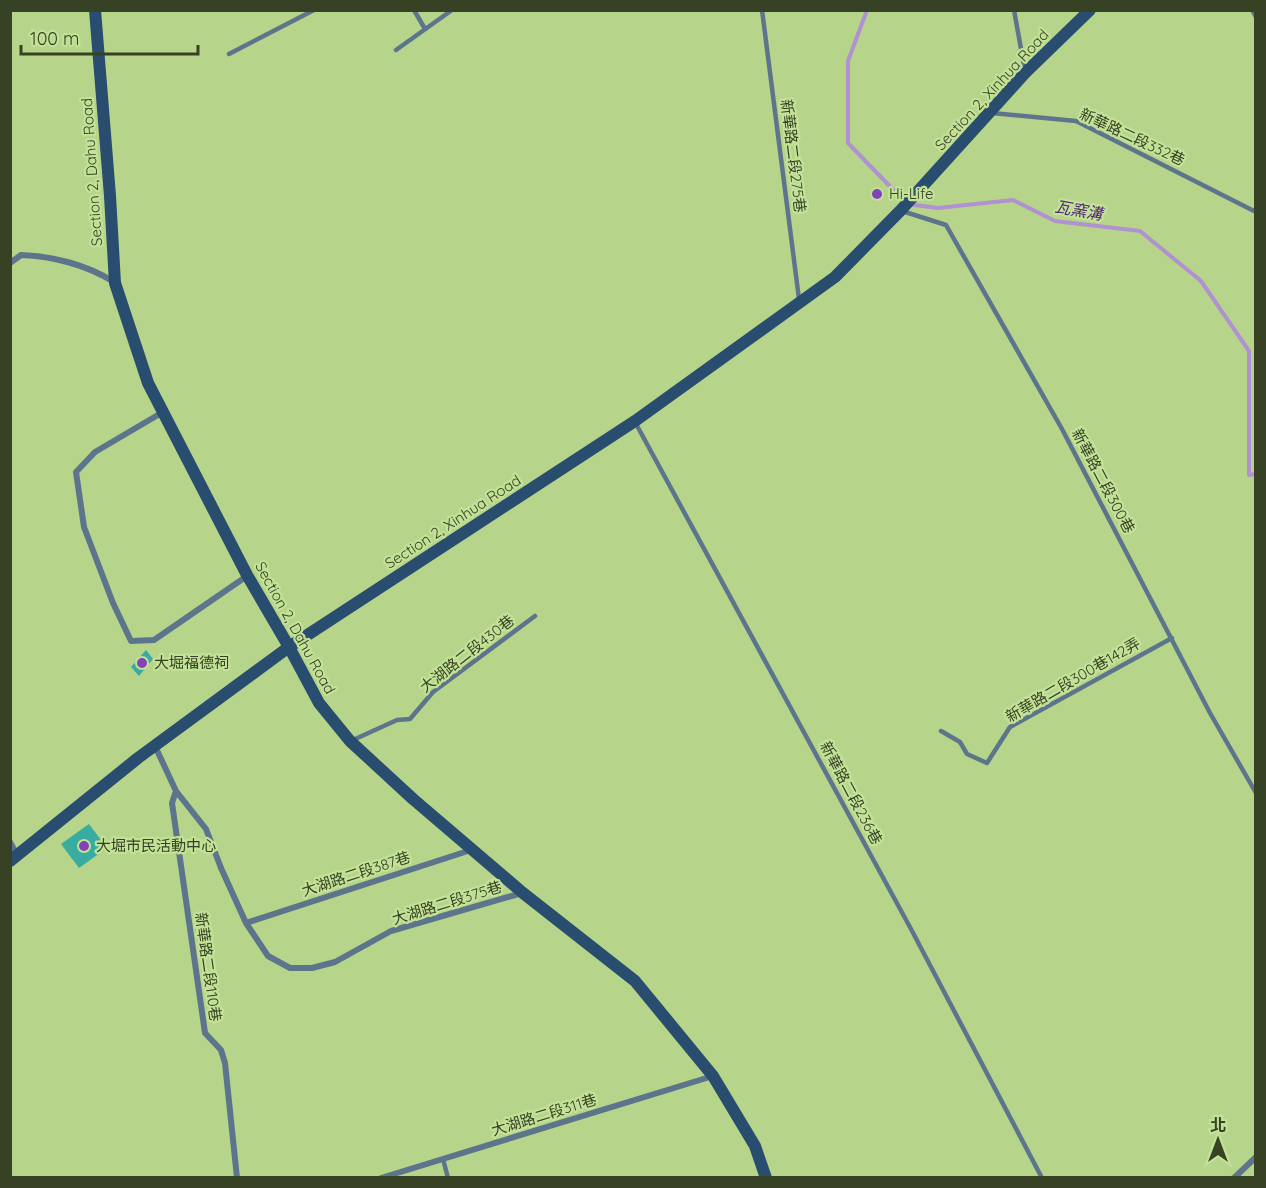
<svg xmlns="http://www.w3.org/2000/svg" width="1266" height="1188" font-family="Quicksand,'Noto Sans TC',sans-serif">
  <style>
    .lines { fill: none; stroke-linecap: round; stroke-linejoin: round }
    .stream { stroke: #b091d2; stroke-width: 4 }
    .building { fill: #39aca1 }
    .lane { stroke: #5c758c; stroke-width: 4.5 }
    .street { stroke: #5c758c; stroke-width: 6 }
    .secondary { stroke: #284d6e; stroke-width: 12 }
    .poi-dot { fill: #8343b8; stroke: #c3e197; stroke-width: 2 }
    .labels { text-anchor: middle; stroke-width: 4.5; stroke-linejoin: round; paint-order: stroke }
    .street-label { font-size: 15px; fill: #364223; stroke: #c3e197 }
    .poi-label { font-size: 15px; fill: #364223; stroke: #c3e197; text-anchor: start }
    .water-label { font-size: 16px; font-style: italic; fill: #522775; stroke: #c3e197 }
  </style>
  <rect width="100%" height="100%" fill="#b6d48a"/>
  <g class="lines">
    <path class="stream" d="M867 10 848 61V143L907 204 938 208 1013 200 1055 221 1140 231 1201 281 1249 351V475L1256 474"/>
  </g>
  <path class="building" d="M146 650 153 659 139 676 131 667Z
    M89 824 107 848 79 868 61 844Z"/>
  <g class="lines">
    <path class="lane" d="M414 10 425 29
      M762 10 799 299
      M1014 10 1025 71
      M1252 10 1256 17
      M396 50 452 10
      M229 54 314 10
      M992 113 1076 121 1256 212
      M902 211 946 225 1062 429 1210 713 1256 793
      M635 422 911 929 1042 1178
      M941 731 960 742 967 754 987 763 1010 727 1172 638
      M353 740 397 720 410 719 433 692 535 616
      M443 1159 448 1178"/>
    <path class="street" d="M10 263 21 255C53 256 87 265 114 282
      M163 412 95 452 76 472 84 527 113 603 131 641 154 640 247 576
      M155 746 176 791 206 829 221 868 246 923 268 956 290 968H312L335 962 391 931 522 893
      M176 791 172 803 205 1033 221 1050 225 1063 237 1178
      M10 842 17 855
      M246 923 471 850
      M381 1178 713 1076
      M1234 1178 1256 1157"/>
    <path class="secondary" d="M95 10 110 196 115 283 148 383 247 575 289 647 319 703 350 741 413 799 523 893 635 981 713 1076 755 1146 766 1178
      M10 861 138 758 289 647 635 421 835 277 901 210 1025 73 1090 10"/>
  </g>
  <g class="poi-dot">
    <circle cx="877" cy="194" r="6"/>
    <circle cx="142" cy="663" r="6"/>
    <circle cx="84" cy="846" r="6"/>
  </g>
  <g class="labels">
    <g class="street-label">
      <text transform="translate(992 90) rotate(-47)" y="5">Section 2, Xinhua Road</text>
      <text transform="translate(1132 137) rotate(25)" y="5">新華路二段332巷</text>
      <text transform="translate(793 156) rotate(83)" y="5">新華路二段275巷</text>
      <text transform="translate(92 172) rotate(-94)" y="5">Section 2, Dahu Road</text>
      <text transform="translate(1103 481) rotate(62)" y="5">新華路二段300巷</text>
      <text transform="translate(453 522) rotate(-33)" y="5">Section 2, Xinhua Road</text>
      <text transform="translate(295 628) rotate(61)" y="5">Section 2, Dahu Road</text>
      <text transform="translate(467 654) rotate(-38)" y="5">大湖路二段430巷</text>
      <text transform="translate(1073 680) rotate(-30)" y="5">新華路二段300巷142弄</text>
      <text transform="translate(851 793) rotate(62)" y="5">新華路二段236巷</text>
      <text transform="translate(356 874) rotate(-18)" y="5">大湖路二段387巷</text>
      <text transform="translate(447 903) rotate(-17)" y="5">大湖路二段375巷</text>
      <text transform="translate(208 967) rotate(82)" y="5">新華路二段110巷</text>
      <text transform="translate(544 1115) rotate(-17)" y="5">大湖路二段311巷</text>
    </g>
    <g class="poi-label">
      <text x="889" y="199">Hi-Life</text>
      <text x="154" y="668">大堀福德祠</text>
      <text x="96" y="851">大堀市民活動中心</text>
    </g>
    <g class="water-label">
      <text transform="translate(1079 210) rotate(10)" y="6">瓦窯溝</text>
    </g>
  </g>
  <rect width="1266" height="1188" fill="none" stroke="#364223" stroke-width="24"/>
  <g transform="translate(1218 1140)" stroke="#c3e197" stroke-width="4.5" paint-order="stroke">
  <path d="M0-4.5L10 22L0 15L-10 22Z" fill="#364223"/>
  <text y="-9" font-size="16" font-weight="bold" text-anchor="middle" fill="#364223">北</text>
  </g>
  <path d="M21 45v9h177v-9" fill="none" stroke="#364223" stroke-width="3"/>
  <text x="30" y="45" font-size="18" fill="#364223" stroke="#c3e197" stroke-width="4.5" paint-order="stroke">100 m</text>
</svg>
